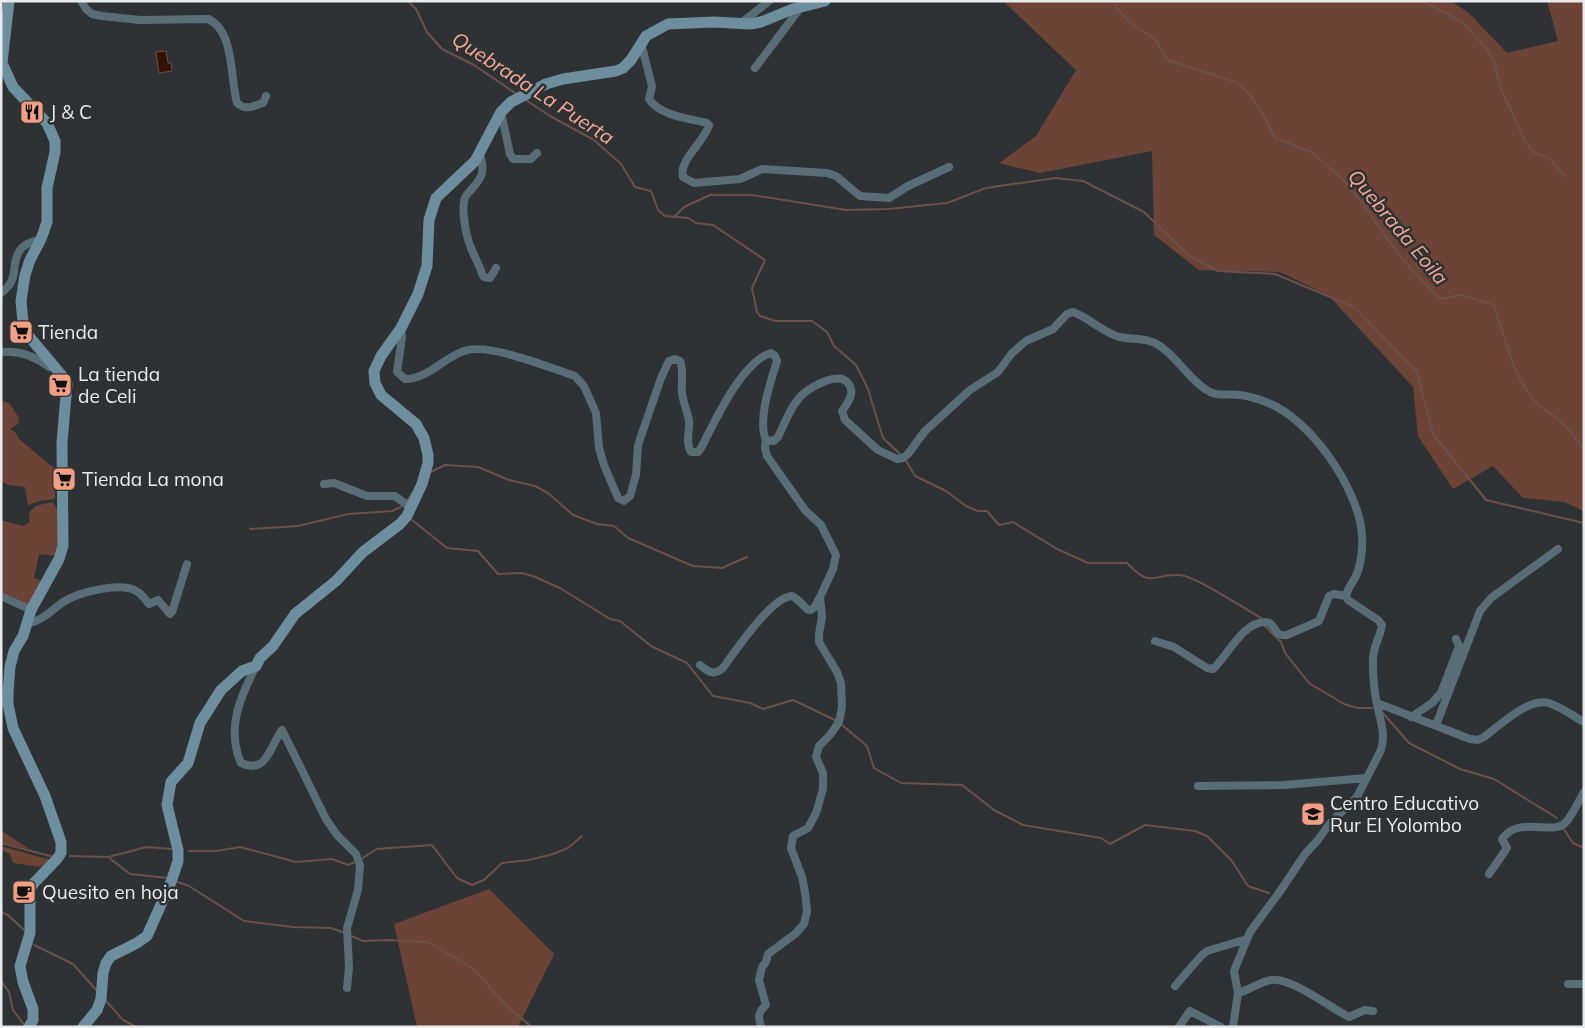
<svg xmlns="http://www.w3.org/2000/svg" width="1585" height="1028" font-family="Mulish,sans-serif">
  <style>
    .green { fill: #6c4437 }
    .water { fill: #351004; stroke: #6b5149 }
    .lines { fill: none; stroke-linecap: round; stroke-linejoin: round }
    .stream { stroke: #6b5149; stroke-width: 2 }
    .minor { stroke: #596d77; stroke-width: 8 }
    .secondary { stroke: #6d8e9d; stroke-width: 11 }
    .labels { text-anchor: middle; stroke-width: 5; stroke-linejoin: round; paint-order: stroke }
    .poi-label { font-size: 19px; fill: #e8eaeb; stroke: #2f3234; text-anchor: start }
    .water-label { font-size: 20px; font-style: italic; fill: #f5ab93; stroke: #2f3234 }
  </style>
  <rect width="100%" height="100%" fill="#2f3234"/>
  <path class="green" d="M1003 1H1451L1469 13 1507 53 1558 41 1547 1H1584V511L1564 502 1523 498 1493 466 1453 489 1418 436 1413 387 1328 295 1280 272 1199 270 1154 235 1152 151 1040 173 999 163 1036 136 1076 70Z
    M4 401 10 404 19 418 18 424 10 429 16 433 19 439 55 469V499L39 501 28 505 25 487 8 485 1 481V406Z
    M53 502 59 513 57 556 39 554 34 578 42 581 28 605 1 592V520L23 526 30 522 29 513 35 506Z
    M1 830 2 831 29 849 1 842Z
    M1 846 50 860 42 867 13 863 10 854 1 850Z
    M489 889 554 954 518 1027H417L394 924Z"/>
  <path class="water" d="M166 51 168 63H171L172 71 159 73 156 52Z"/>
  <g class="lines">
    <path class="stream" d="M408 1 416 9 427 32 442 49 474 65 518 95
      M1114 1 1117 9 1132 24 1155 39 1168 60 1235 82C1255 94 1264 117 1274 137L1313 153 1349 185 1402 259 1440 299 1462 295 1494 305C1504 336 1514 381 1538 404 1542 409 1549 412 1554 416 1565 425 1577 438 1584 451
      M1422 1 1462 22 1487 49 1495 64 1501 89 1526 143 1535 153 1549 158 1566 177
      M526 100 550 116 594 140 621 164 635 187 651 191 658 210 665 216 688 218 696 223 713 225 765 260 752 288 757 312 760 316 776 321H812L827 332 834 346 856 365 868 389 883 438 900 454
      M674 217 684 207 710 195H752L846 210 888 209 947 203 986 188 1055 178 1083 181 1144 212 1188 255 1218 271 1275 274 1354 307 1417 372 1433 434 1486 500 1584 523
      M905 459 915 476 946 491 966 506 978 511H987L999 525 1013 522 1057 549 1088 563H1127C1152 589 1151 574 1179 575 1194 575 1245 609 1261 618
      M431 472 445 465 478 467 509 480 535 486 548 493 573 515 597 524 614 526 628 538 693 566 722 568 747 557
      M407 501 412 493
      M412 520 447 548 478 551 498 574 521 573 533 576 560 588 610 619 620 621 651 646 687 663 713 696 750 703 763 709 793 700 837 721
      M250 529 298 526 348 514 392 511 401 507
      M1263 624 1281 642 1285 653 1309 683 1344 704 1357 708H1372
      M1382 712 1409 743 1460 769 1494 779 1557 818
      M842 725 867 746 874 768 901 783 962 785 994 810 1023 825 1101 838 1110 844 1145 825 1195 831 1207 836 1232 861 1248 886 1269 893
      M1563 828 1573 843 1584 848
      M1 843 54 857
      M189 851H216L240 847 296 862 332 859 348 865 357 861
      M70 856 108 857 130 874 168 878
      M108 857 147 847 172 849
      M361 859 377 849 432 845 457 878 472 885 484 880 502 863 529 860 553 854 568 848 582 836
      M175 881 189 886 244 921 293 927 331 928 345 933
      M1 912 8 915 25 931
      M349 935 363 941 387 940 428 942 472 968 510 1009 532 1027
      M34 945 73 964 98 992
      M1 981 9 992 13 1010 25 1026
      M106 1001 123 1020 136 1027"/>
    <path class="minor" d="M81 1 86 9 92 14 102 16 140 20 208 19C235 31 230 79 237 103 245 111 254 106 263 103L266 96
      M740 24 769 1
      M641 43 652 86 649 99C660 116 688 118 707 123L709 125C705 141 678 161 683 177L694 183 740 179 762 169 827 173 836 176 860 196 889 198 908 186 949 167
      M755 68 801 7
      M501 112 510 154 513 159H531L537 153
      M480 153C485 172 483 177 470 191 467 194 464 198 464 202 462 211 466 236 470 245 473 255 479 263 482 274L484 277 490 278 496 268
      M1 293C21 278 9 267 20 250 25 243 34 241 41 239
      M401 328 402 337 397 372 405 379C428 379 443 358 464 351 488 342 550 368 575 376L584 386 596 413 599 448 604 465 618 498 624 501 630 496 636 475 638 445 661 378 669 361 675 359 680 361C684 371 681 382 682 393 683 402 687 411 689 420 690 431 685 443 691 452H698L701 448C714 423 742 361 771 353L775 356 777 361C771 381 757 420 766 440L774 441 778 437C785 423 791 405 803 394 813 386 838 371 848 383 852 388 852 393 850 398 848 403 845 407 842 411L845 420 878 450 897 459 903 458 908 454 925 431 970 390 998 372 1012 353 1026 341 1053 329 1067 314 1073 312C1090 318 1103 333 1120 337 1134 340 1148 337 1160 346 1178 358 1191 382 1210 392 1219 397 1231 393 1240 395 1249 396 1258 399 1266 402 1310 418 1359 489 1362 535 1363 547 1361 565 1356 576 1352 584 1348 587 1346 596L1348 600 1378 620 1382 625C1380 638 1372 648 1373 662 1373 676 1374 691 1377 704 1380 720 1386 733 1381 750L1357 797 1331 822 1317 841 1305 854 1281 890 1250 932 1234 971 1238 993 1233 1027
      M1 352C20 350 35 356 49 367
      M324 484 334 483 367 496H395L411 508
      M1 596 31 610
      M27 624C43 620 51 611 63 602 79 592 122 581 138 592 142 595 146 600 149 604L158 600 170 614 172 612 187 564
      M1155 641 1174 647 1207 668 1213 669C1228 655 1243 622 1265 622 1277 622 1272 637 1287 635L1319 621 1329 596 1334 594 1346 596
      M700 665C708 671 712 676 722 669 735 652 771 597 792 596 808 605 808 622 820 597
      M256 666C240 697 226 729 241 763 267 775 270 746 282 730L326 819 337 835 356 854 360 865 358 890 347 928 349 967 347 988
      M1377 703 1470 739 1478 740 1484 737C1499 726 1529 697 1549 703 1561 707 1573 716 1584 722
      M1411 717 1432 703 1441 693 1459 646 1456 639
      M1436 725 1480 611 1491 598 1558 549
      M1198 786 1284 785 1366 778
      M1489 874 1507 848 1502 839C1519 815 1551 836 1565 823 1573 815 1578 802 1584 792
      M1568 984H1584
      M1175 986 1201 956 1207 951 1247 939
      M1238 993C1250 990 1259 982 1271 980 1289 976 1331 1008 1349 1017L1365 1010 1373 1011
      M761 1027C758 1017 758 1012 766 1005L759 980 762 967 766 962 768 954 795 934 804 924 807 911 805 892 802 877 791 848 793 836 808 828 816 813 823 789V773L816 757 819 746 830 735 839 722 842 707 841 683 837 672 819 642V634L822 617 820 597 833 569 836 555 821 525 805 510 767 456 765 448 766 440
      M1179 1027 1190 1011 1221 1027"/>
    <path class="secondary" d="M9 1 2 63 13 87 47 123 55 141V152L47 188V222L41 239 30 260 25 275 21 301 23 322 27 334 63 377 67 384 62 443 63 546 59 559 31 610 23 636 14 651 10 667 8 692V704L13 728 45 796 61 842V853L57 859 34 883 30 889V933L20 966 23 982 33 1009V1020L29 1027
      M83 1027 97 1010 101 999 103 973 106 963 111 956 137 943 147 936 171 882 178 861V850L167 805 171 782 188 763 200 723 221 690 242 671 256 666 260 658 273 646 295 614 336 581 363 552 400 524 407 516 422 484 428 463V455L424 438 416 424 381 395 375 383 374 371 381 356 401 328 418 294 427 266 429 220 436 198 475 161 501 112 511 102 546 84 563 79 616 71 623 68 631 60 646 36 668 24 714 22 750 24 761 22 793 9 825 1"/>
  </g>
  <defs>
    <g id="restaurant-square" transform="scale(1.25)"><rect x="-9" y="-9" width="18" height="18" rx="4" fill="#f39f83" stroke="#2f3234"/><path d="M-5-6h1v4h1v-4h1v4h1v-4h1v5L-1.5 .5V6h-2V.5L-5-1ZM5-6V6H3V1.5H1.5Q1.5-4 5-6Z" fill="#111"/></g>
    <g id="supermarket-square" transform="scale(1.25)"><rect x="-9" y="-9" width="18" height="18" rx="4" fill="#f39f83" stroke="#2f3234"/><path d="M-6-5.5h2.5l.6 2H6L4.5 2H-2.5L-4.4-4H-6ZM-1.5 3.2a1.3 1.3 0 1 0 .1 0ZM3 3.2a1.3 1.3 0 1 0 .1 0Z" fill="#111"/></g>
    <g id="school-square" transform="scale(1.25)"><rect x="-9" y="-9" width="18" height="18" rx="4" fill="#f39f83" stroke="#2f3234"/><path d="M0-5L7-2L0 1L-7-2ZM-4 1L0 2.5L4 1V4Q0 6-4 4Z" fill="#111"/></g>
    <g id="cafe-square" transform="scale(1.25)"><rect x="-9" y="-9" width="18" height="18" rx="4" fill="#f39f83" stroke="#2f3234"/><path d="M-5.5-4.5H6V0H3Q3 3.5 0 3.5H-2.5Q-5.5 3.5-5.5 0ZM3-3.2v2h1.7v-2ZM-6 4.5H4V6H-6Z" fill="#111"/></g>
  </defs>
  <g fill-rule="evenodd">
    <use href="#restaurant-square" x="32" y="112"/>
    <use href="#supermarket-square" x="21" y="332"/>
    <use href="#supermarket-square" x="60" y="385"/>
    <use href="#supermarket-square" x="64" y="479"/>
    <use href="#school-square" x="1313" y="814"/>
    <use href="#cafe-square" x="24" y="892"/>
  </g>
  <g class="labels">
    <g class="poi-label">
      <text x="50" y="119">J &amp; C</text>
      <text x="38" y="339">Tienda</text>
      <text x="78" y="381">La tienda<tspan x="78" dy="22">de Celi</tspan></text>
      <text x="82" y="486">Tienda La mona</text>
      <text x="1330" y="810">Centro Educativo<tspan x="1330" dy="22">Rur El Yolombo</tspan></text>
      <text x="42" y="899">Quesito en hoja</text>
    </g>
    <g class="water-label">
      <text transform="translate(533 88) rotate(33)" y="7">Quebrada La Puerta</text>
      <text transform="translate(1398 227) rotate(50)" y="7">Quebrada Eoila</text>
    </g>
  </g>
  <rect width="1585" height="1028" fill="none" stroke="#e8eaeb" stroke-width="5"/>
</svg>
